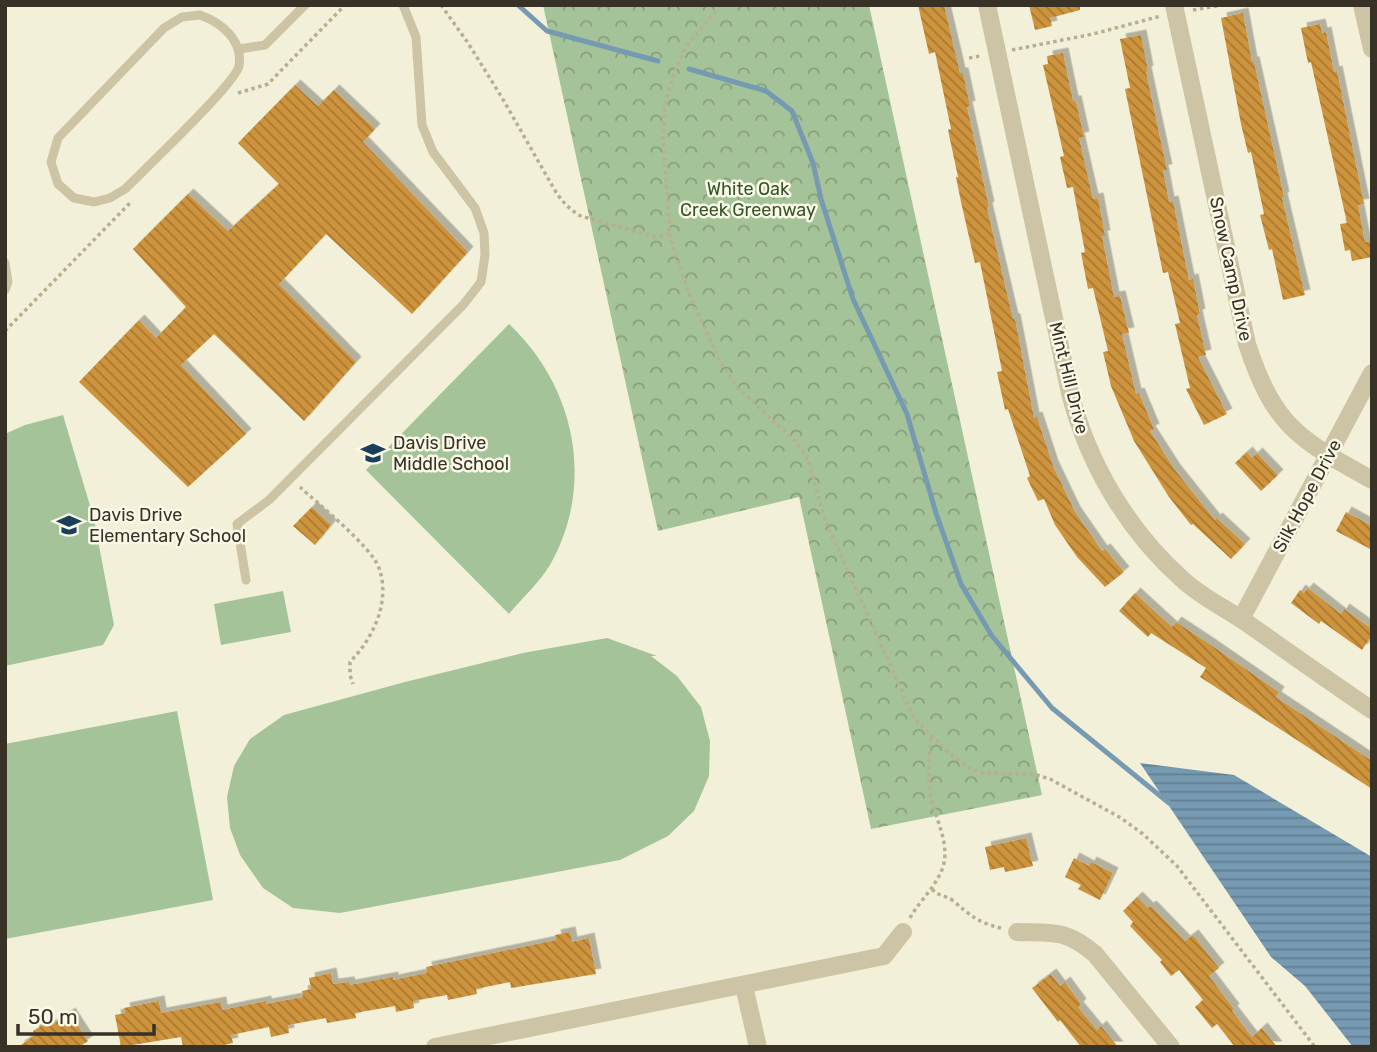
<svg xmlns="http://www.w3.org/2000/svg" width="1377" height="1052" font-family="Rubik,sans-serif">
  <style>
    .grass { fill: #a5c398 }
    .forest { fill: url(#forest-crowns) }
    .water { fill: url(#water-rules) }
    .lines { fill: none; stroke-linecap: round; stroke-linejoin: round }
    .stream { stroke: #769ab2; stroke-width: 5 }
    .building { fill: url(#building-back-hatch); filter: url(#shadow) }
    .path { stroke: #b8af8e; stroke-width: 3.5; stroke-dasharray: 3.5 3.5; stroke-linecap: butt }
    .service { stroke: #ccc4a4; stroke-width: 9 }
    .minor { stroke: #ccc4a4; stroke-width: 18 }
    .labels { text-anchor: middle; stroke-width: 5; stroke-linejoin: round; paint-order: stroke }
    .park-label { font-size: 18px; fill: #355628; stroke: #faf8e6 }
    .street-label { font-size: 18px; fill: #373126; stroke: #faf8e6 }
    .poi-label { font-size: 18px; fill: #373126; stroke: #faf8e6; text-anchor: start }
  </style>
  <defs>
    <pattern id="forest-crowns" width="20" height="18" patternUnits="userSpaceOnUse" patternTransform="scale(1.75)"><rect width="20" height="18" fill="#a5c398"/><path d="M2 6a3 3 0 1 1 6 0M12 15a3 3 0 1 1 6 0" fill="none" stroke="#879f7c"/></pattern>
    <pattern id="water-rules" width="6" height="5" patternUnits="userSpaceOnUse" patternTransform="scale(1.75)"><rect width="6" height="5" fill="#769ab2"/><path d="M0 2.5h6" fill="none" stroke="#627e91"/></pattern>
    <pattern id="building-back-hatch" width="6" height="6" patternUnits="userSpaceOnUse" patternTransform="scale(1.75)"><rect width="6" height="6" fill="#ce933c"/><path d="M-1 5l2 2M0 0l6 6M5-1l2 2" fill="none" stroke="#a87932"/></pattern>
    <filter id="shadow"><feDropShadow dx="5.5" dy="-5.5" stdDeviation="0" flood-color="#0004"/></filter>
  </defs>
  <rect width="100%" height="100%" fill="#f3f0d9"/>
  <path class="grass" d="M509 324C575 386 596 484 550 565 540 582 522 598 509 614L366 470Z
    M63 415 94 519 114 625 103 645 5 666V434L25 425Z
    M283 591 291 632 221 645 214 604Z
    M607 638 657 656H651L677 676 701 707 710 741 709 776 694 811 668 836 620 860 340 913 293 908 263 888 240 855 230 828 227 797 234 766 250 739 284 715 405 682 523 653Z
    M177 711 213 900 5 939V744Z"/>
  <path class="forest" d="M543 5H869L1042 795 871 829 799 497 658 531Z"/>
  <path class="water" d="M1140 763 1234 775 1372 857V1047H1353L1305 986 1271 957Z"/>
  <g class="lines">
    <path class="stream" d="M518 5 547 31 658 61
      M689 69 766 91 792 111 813 163 821 199 853 299 907 414 936 513 961 584 992 636 1052 708 1169 803"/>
  </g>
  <path class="building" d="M918 5H944L960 73H963L970 106 967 107 989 207 987 208 1013 319H1015L1034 418 1037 417 1053 466 1075 512 1102 551 1105 549 1124 572 1105 587 1077 557 1055 525 1044 499 1038 501 1027 478 1030 476 1008 409 1005 410 997 372 1002 371 980 262 975 263 961 202 956 177H958L948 130 951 129 935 52 929 54Z
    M1029 5H1080V10L1050 18 1052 26 1035 30Z
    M1243 13 1252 62H1254L1284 197 1282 198 1305 295 1283 300 1272 249 1269 250 1260 215 1264 214 1251 152 1248 153 1241 124 1221 18Z
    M1320 24 1322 33 1326 32 1334 72 1337 71 1364 204 1358 205 1365 242 1372 241V257L1352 261 1350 250 1345 251 1340 224 1347 223 1311 62 1308 63 1301 28Z
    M1141 35 1148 71 1146 72 1167 170H1163L1169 202 1173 201 1189 280 1193 279 1200 314 1197 315 1206 355 1198 357 1227 414 1204 425 1186 389 1190 388 1175 324 1180 323 1168 272 1163 273 1125 89 1130 88 1120 39Z
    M1063 53 1073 101H1076L1084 137 1079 138 1093 199 1098 198 1105 236H1102L1114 297 1120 296 1129 333 1122 334 1136 394 1139 393 1154 429 1150 431 1175 470 1215 520 1217 518 1245 544 1231 559 1193 524 1191 525 1169 497 1134 441 1111 386 1103 352 1108 351 1093 288 1088 289 1081 253 1085 252 1073 187 1067 188 1060 157 1064 156 1043 65 1048 64 1047 56Z
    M295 85 318 106 334 90 375 129 363 142 468 252 412 314 326 234 279 284 356 362 304 421 214 334 181 365 246 434 188 487 79 382 139 320 156 338 186 307 133 249 188 194 228 231 279 184 238 143Z
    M1247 452 1252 458 1257 453 1278 475 1261 491 1235 463Z
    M312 507 331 525 315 545 293 526Z
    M1346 512 1372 526V550L1336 531Z
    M1308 588 1341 614 1344 609 1372 629V635L1362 650 1321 621 1319 624 1291 603 1300 590 1304 593Z
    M1135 593 1172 627 1176 622 1208 643 1279 692 1276 697 1372 761V789L1200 677 1206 668 1151 633 1148 637 1119 611Z
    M1026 838 1033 866 1005 872 1004 867 990 870 985 847Z
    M1074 858 1089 866 1091 862 1113 873 1100 900 1078 889 1081 885 1065 877Z
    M1137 897 1148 908 1151 906 1185 941 1193 935 1219 968 1209 976 1234 1009 1232 1011 1252 1037 1262 1028 1277 1047H1235L1217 1024 1212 1028 1195 1007 1203 1000 1179 970 1171 976 1160 962 1162 960 1130 926 1133 922 1123 911Z
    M570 932 572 942 589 938 596 974 511 988 510 982 476 989 477 994 448 1000 447 995 413 1001 414 1008 396 1012 395 1006 355 1013 356 1018 327 1023 326 1018 288 1025 289 1033 271 1037 269 1027 231 1035 233 1043 215 1047H183L181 1037 121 1047 115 1015 125 1013 124 1008 159 1001 161 1013 221 1002 222 1010 266 1001V1004L303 997 302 991 311 989 309 978 331 973 333 984 349 982 350 985 393 977V980L427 973 426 967 556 940 555 935Z
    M1051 974 1060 986 1065 982 1081 1004 1078 1007 1097 1030 1101 1026 1118 1047H1081L1060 1020 1058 1022 1032 988Z
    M70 1013 88 1041 79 1047H18L35 1035 33 1031 47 1022 50 1026Z"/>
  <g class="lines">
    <path class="path" d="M441 5 468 43 501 96 557 194 566 205 578 215 594 220 656 237 670 234
      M720 5 686 47 675 70 665 104 663 140 670 234 674 251 690 296 721 363 737 387 796 442 808 459 825 520 914 718 947 751 969 768 981 773 1033 774 1050 779 1121 818 1143 834 1177 866 1315 1047
      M1193 10 1223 5
      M1012 50 1093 34 1161 16
      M969 58 980 56
      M238 93 268 84 345 5
      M5 331 130 203
      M300 487C319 505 371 546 379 568 391 602 373 638 350 662V675L353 684
      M932 889C938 896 945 895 952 900 970 915 978 923 1001 928
      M910 918C920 900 936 887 943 867 950 843 936 821 931 797 927 778 929 757 931 737"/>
    <path class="service" d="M200 15C222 23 243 40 239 66 236 83 143 171 125 189L110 198 94 202 74 198 58 184 51 162 58 138 164 28 182 17Z
      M239 49 265 45 305 5
      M5 263 8 282 5 290
      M246 580 237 524 269 500 463 305 481 282 485 255 484 233 475 208 433 152 422 125 416 37 403 5"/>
    <path class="minor" d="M987 5 1070 393C1088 463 1127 530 1182 579 1200 596 1223 607 1244 621 1287 651 1329 681 1372 710
      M1174 5 1247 344C1274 426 1298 439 1372 480
      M1362 5 1372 49
      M1241 619 1372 373
      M1017 932C1054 933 1065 929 1095 954L1171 1047
      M744 986 758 1047
      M435 1047 884 956 903 932"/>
  </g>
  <defs>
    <g id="school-bare" transform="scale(1.89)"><path d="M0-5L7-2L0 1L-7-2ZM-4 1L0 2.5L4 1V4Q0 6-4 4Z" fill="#193f5b" stroke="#faf8e6" stroke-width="2.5" paint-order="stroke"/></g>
  </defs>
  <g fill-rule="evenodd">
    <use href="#school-bare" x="373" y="453"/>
    <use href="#school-bare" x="69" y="525"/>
  </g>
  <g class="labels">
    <g class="park-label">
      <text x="748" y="195">White Oak<tspan x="748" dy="21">Creek Greenway</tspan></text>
    </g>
    <g class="street-label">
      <text transform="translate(1231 269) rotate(78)" y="6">Snow Camp Drive</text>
      <text transform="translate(1069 378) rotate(76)" y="6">Mint Hill Drive</text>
      <text transform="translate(1307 496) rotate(-62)" y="6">Silk Hope Drive</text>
    </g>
    <g class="poi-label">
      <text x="393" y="449">Davis Drive<tspan x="393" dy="21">Middle School</tspan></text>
      <text x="89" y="521">Davis Drive<tspan x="89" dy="21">Elementary School</tspan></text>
    </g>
  </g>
  <rect width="1377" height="1052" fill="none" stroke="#373126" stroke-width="14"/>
  <path d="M18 1024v10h136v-10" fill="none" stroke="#373126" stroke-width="3.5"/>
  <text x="28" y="1024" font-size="21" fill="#373126" stroke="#faf8e6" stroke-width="5" paint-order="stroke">50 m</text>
</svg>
